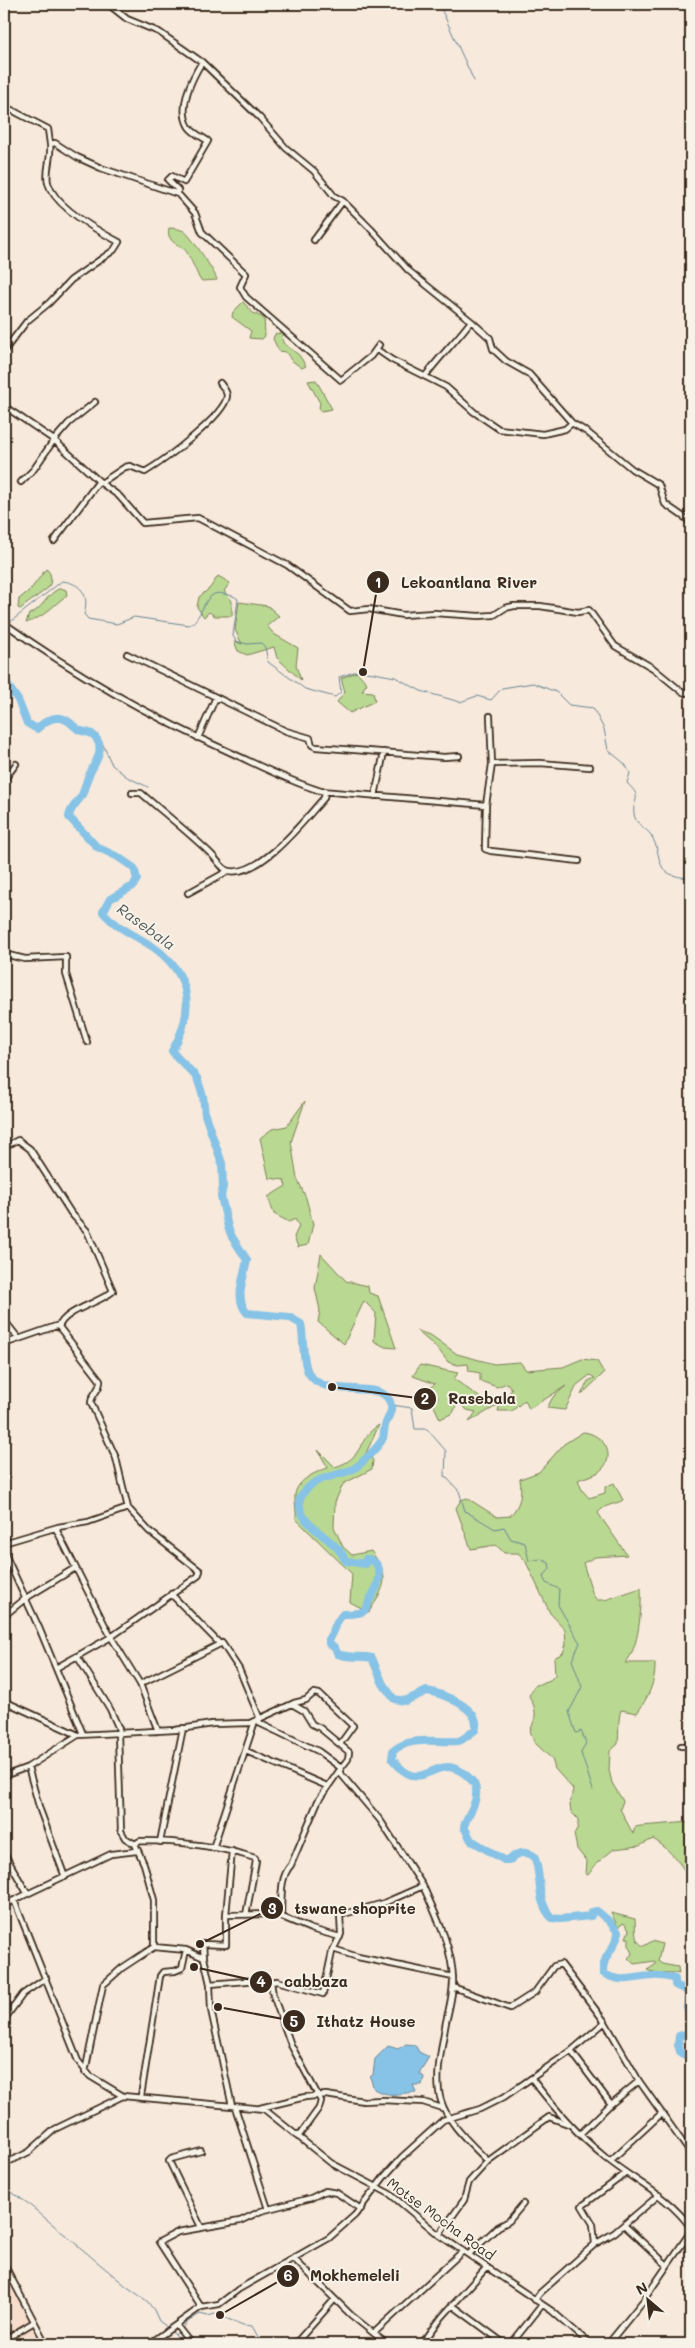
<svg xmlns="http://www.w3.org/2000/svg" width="695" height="2348" font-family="Mali,sans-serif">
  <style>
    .built { fill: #f7ddcb }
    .green { fill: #b9d891; stroke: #7a8158 }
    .water { fill: #87c3e6; stroke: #698696 }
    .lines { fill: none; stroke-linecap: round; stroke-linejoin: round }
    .stream { stroke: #698696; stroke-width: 1 }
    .river { stroke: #87c3e6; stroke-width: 8 }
    .minor-casing { stroke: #3b2a1e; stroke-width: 8 }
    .minor { stroke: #f7f3e8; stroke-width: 4.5 }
    .labels { text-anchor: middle; stroke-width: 4; stroke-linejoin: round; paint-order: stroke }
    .street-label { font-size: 14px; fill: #3b2a1e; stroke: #f7f3e8 }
    .water-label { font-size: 15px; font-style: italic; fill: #52585a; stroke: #f7f3e8 }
    .leader { fill: none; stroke: #3b2a1e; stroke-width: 2 }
    .callout-dot { fill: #3b2a1e; stroke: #f7f3e8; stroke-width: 2 }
    .mark-label { font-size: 15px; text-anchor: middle; font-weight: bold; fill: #fff }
    .callout-label { font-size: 15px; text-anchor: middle; font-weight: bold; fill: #3b2a1e; stroke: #f7f3e8; stroke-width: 4; stroke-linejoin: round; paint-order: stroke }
  </style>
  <rect width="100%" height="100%" fill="#f7e9db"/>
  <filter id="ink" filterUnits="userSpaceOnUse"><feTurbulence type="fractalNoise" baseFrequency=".02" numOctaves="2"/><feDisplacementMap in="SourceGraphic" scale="10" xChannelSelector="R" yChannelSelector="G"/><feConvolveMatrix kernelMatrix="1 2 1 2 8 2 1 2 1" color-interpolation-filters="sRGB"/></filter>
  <g filter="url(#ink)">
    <path class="built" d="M4 2270 29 2318 43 2344H4Z"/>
    <path class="green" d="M169 228C174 228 180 229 184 231 189 233 217 275 217 280L202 281 199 278C198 275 187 250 184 249 177 244 166 241 169 228Z
      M243 302 253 313 264 318 265 336 262 339 249 338 251 331 232 317 233 312Z
      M282 333 283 343 299 355 306 366 302 368 291 360 286 352 279 351 273 339 275 334Z
      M316 380 332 409 321 411 319 408 320 403 308 381Z
      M46 569C52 572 52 583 48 588L20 609 18 608 19 599 31 589Z
      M218 576 230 583 224 591 232 601V616H215L209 612 204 617 197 607 199 597 210 588Z
      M61 588 66 590 67 595C50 608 46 616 26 623L29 614C43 610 46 593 61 588Z
      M239 602 268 606 279 616 267 626 274 634 298 648 296 666 301 680 277 658 274 647 247 655 238 651 234 641 242 644 235 630Z
      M357 672 367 683 362 691 373 692 375 701 350 713 337 702 345 692 341 678Z
      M305 1101 291 1142 297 1178 306 1198 313 1224 308 1245 298 1247 294 1237 299 1226 295 1219 289 1222 274 1214 268 1197 286 1186 284 1180 269 1178 260 1138 272 1129 287 1126Z
      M321 1254 346 1281 368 1286 369 1293 378 1296 396 1348 385 1347 374 1341 376 1313 364 1301 344 1344 318 1322 320 1310 315 1288Z
      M416 1330 432 1336 457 1354 494 1364 520 1362 526 1370 563 1367 582 1359 597 1361 604 1373 581 1395 588 1381 595 1378 590 1375 577 1385 565 1410 547 1408 553 1397 566 1386 529 1409 525 1400 512 1411H498L500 1404 469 1422 476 1412 467 1410 458 1402 453 1413 440 1419 434 1406 438 1396 422 1393 435 1384 413 1376 420 1365 458 1373 454 1379 486 1402 508 1395 512 1389 507 1383 497 1387 480 1381V1373L469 1371 468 1364 458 1365 448 1362 438 1349Z
      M379 1425 366 1453 373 1460 372 1469 343 1484 335 1502 334 1527 343 1547 352 1555 371 1551C391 1578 386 1584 369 1612L350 1602 352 1574 296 1519C297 1511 294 1502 295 1494 298 1479 316 1472 328 1468L318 1450 335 1467C365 1458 357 1438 379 1425Z
      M583 1432C605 1434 619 1459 597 1473 592 1476 584 1477 578 1480L582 1490 589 1498 605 1493V1487L614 1483 623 1500C615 1505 604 1504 598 1513L627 1555 595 1557 583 1563 593 1595 597 1600H605L641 1588C642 1607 639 1650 625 1663H655C656 1681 648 1698 637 1713L621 1710C618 1718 619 1734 618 1744L610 1751 609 1770 612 1783 623 1801 620 1809 633 1834 635 1827 641 1826 691 1822V1883C685 1868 670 1849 653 1839L639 1846 614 1849 597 1863 588 1875 586 1874 587 1862 577 1849 574 1834 578 1827V1819L571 1812 570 1804 573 1789 555 1769 552 1759 534 1742 530 1731C537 1716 537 1710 529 1696L534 1686 550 1680 555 1675 554 1658 563 1653 566 1644 565 1629 550 1613 525 1560 518 1553H504L496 1545 471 1549 456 1508 461 1500 467 1498 497 1517 510 1516C521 1504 522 1494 520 1479L539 1472 564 1444Z
      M611 1913 635 1919C636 1929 633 1942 644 1946L652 1941 662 1944 658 1961 662 1964 678 1967 679 1974C667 1971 658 1975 647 1970L655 1965V1961L634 1964 628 1958 632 1954 629 1946V1938H626L629 1930 624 1923 618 1927Z"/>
    <path class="water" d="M406 2044 415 2045 419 2052 429 2057 419 2073 424 2077 422 2085H413L416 2092C400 2093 389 2098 374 2089L370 2077 373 2075 375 2059 388 2046 398 2049Z"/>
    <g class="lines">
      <path class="stream" d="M439 4 474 81
        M688 4 686 10 689 112
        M9 623 62 581C81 583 90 595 84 614L88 619 117 624 134 617 189 625C204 619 203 588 224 594 229 595 235 596 238 599L233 636 236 641 247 644 261 643 265 647 268 662 305 689 335 697 341 692 339 677 357 671 374 673 395 677 421 691 460 702 477 696 491 700 502 688 533 683 556 692 569 705 593 708 604 729 608 750 625 764 630 773 627 783C644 799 632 798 634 814 635 824 646 828 651 835 665 858 650 876 691 878
        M4 631 6 626
        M97 738 101 740 112 765 127 777 148 787
        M392 1405 412 1408 415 1429H427L446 1451 445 1476 459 1491 465 1511 495 1529 504 1527 511 1539 525 1543 529 1561 541 1559 549 1563 550 1569 543 1577 546 1583 559 1589 558 1605 580 1643 572 1660 582 1687 569 1712 576 1733 581 1731 586 1743 581 1753 593 1790
        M4 2187 26 2202 126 2286 147 2301 154 2310 159 2321 167 2327
        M183 2329 186 2323 200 2314 208 2316 215 2314 243 2325 252 2326 262 2344
        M172 2332 175 2335 179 2331
        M175 2335 182 2344"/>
      <path class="river" d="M4 680 18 700 27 723 37 729C44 722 54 715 64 719 70 721 74 727 79 730 85 733 92 731 96 738 105 751 95 762 90 773 86 780 85 788 82 795 77 804 70 807 69 817L97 847 118 857 134 868 137 879 133 886 110 899 103 912C117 929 138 936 156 949 193 977 194 1013 172 1051 179 1061 189 1068 197 1078L203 1096 205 1115 222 1163 223 1187 221 1196 228 1227 232 1237 247 1260C244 1278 234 1298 247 1313L289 1317 301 1324C304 1338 302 1360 308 1372 324 1403 385 1375 391 1405 393 1413 386 1419 385 1426 384 1430 384 1434 383 1438 381 1444 358 1468 351 1470 331 1478 312 1476 300 1498 296 1522 324 1533 337 1548 341 1551 343 1557 346 1561L365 1564 366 1559H369C387 1566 378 1587 370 1599 368 1602 368 1607 365 1610 362 1614 348 1614 343 1614 336 1621 334 1630 329 1639V1644L334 1647 338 1654C350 1659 360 1655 372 1658L383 1684 394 1699 405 1701 427 1691C442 1693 483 1709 475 1730 470 1733 464 1740 458 1741 438 1743 411 1735 393 1751L392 1759C398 1765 403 1773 412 1775 430 1780 441 1755 466 1775 473 1781 477 1785 476 1795 476 1806 466 1816 464 1827L471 1840 504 1860H510C517 1852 525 1851 534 1856 543 1877 535 1901 552 1918L560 1919 591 1916 592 1912 597 1911 609 1921 618 1932C617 1949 602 1954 603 1973 628 1989 645 1968 675 1979V1985L691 1992
        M689 1993 687 2007 691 2021
        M691 2033 679 2036 678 2045 681 2054 691 2059"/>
      <g class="minor-casing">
        <path id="minor" d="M108 4 127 19 159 32 202 62 260 118 286 148 314 171 334 196 343 201 370 228 409 271 471 321 490 338 493 349 506 361 529 374 572 423 587 432 632 469 659 485 665 504 691 522
          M4 106 48 129 50 144
          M178 194V190L168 180 172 176 184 182 208 141C202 137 193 133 189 127 177 108 192 78 202 62
          M314 240 343 201
          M376 349 392 360 446 387 474 412 499 429 543 434 565 429 572 423
          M4 351 27 321 49 303 71 280 114 250 119 242C98 231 55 207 48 183 45 170 52 157 50 144L55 143 77 157 101 168 178 194 195 213 202 232 246 274 240 287 246 297 341 380 371 356 379 345
          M426 375C440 356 457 340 471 321
          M4 406 54 440 101 483 125 467 130 466 145 472C162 462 225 416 227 396 227 391 223 387 220 383
          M21 482 34 469 54 440 69 423 95 402
          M101 483 119 496 143 523 198 518 287 565 350 611 369 609 403 615 434 613 479 616 494 615 505 608 514 606H540L578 612 589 610 615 646 653 668 681 691 685 693 691 691
          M54 541 99 481
          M4 623C76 675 153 718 234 754 262 767 291 782 321 791L486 805
          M127 654 286 731 310 738 312 745 316 747 444 757 459 756
          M490 716 492 764 486 805 485 849 491 851 579 861
          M198 738 216 697
          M492 764 540 763 590 767
          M4 780 16 764
          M132 793H141C164 813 188 832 210 853 216 858 222 870 229 871 261 877 305 819 324 798L325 791
          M375 796 384 752
          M188 893 228 871
          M4 954 25 959 66 957V974L87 1042
          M4 1147 18 1140 30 1149 71 1213 87 1231 113 1291C100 1303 64 1310 59 1327L100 1380C101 1390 91 1394 91 1403L116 1458 128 1508
          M4 1320 19 1339
          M4 1344 59 1325
          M4 1478 6 1477
          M56 1529 111 1637 140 1684 158 1731
          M4 1543 58 1527 88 1522 128 1508 149 1531 200 1571 198 1576 111 1637 56 1668
          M4 1552 40 1630 83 1734
          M171 1594 220 1644
          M4 1616 26 1598 75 1568
          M77 1656 110 1709 119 1729 118 1733 175 1730 212 1724 250 1723 292 1704 304 1711 312 1724 320 1728 349 1752 348 1759 341 1768V1774L380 1820 423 1886
          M140 1684 222 1643 239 1669 260 1719
          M4 1701 78 1735
          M294 1703 306 1700 314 1693 319 1694 353 1726 340 1744
          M258 1720 261 1724 318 1751 341 1768 318 1801 291 1865C279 1878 282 1899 281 1916
          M681 1746H691
          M246 1751 327 1786
          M28 1767 40 1810 65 1877
          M4 1776 28 1767 78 1735 118 1733 121 1831 125 1838 135 1844 144 1864 154 1900V1947L186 1950 204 1958 210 1984 211 2010 232 2106 264 2109 331 2163 390 2194 439 2235 552 2311 590 2344
          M160 1842 183 1728
          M135 1844 140 1841C178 1841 218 1846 255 1858L256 1861 246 1915
          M213 1848 255 1721
          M232 1851 226 1915 275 1914 311 1929 340 1937
          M4 1853 27 1893
          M14 1900 78 2061 90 2076 123 2096 232 2106
          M4 1905 111 1854 137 1851
          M333 1949 358 1957 453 1977
          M204 1958 203 1944 226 1945V1915
          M271 1982 277 1981 323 1994 332 1952 341 1934 340 1915 384 1903 423 1886C436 1915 453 1949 453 1981 453 1994 449 2009 446 2022 432 2098 432 2107 488 2161
          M210 1984 258 1980 271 1982 273 1995 291 2045 321 2101 319 2108 298 2137
          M453 1987 510 2008 535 1992 554 1966 561 1964 605 2022 639 2081 691 2154
          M4 2020 23 1994 46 1978
          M571 2051 611 2104 580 2134
          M85 2072 103 1985 122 1968 154 1947
          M532 2079C553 2107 579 2136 606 2158 634 2181 669 2196 691 2228
          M141 2096 160 1976 163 1972 175 1971 182 1968 186 1950
          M611 2104 639 2081
          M235 2107 268 2209
          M260 2108 305 2097 326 2095 364 2101 383 2100 423 2102 442 2108
          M610 2161 662 2113
          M4 2164 29 2152 55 2129 123 2096
          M624 2225 667 2265
          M201 2227 169 2161 171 2159 201 2151
          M439 2235 464 2200 469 2182 488 2161 549 2117 568 2124 569 2123
          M595 2244 614 2233 659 2195
          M469 2254 498 2227 509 2221 523 2204
          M293 2258 351 2315 387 2344
          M4 2264 46 2344
          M535 2300 540 2293 595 2244 593 2224 582 2206 625 2174
          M452 2305 505 2344
          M201 2307 159 2242 178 2232 240 2221 261 2211 311 2198 325 2191 337 2193 361 2209
          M176 2325 191 2344
          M374 2333 463 2251
          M425 2339 431 2344
          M4 2340 34 2322
          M149 2344 201 2307 219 2304 239 2289 329 2238 355 2215 384 2177 402 2157 443 2120 480 2109 504 2097 571 2051 605 2022
          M295 2344 334 2300
          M422 2344 442 2317 487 2267
          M511 2344 542 2305
          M608 2344 643 2301 691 2231"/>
      </g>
      <use href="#minor" class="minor"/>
    </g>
  </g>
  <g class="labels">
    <g class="street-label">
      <text transform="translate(441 2219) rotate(36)" y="5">Motse Mocha Road</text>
    </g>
    <g class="water-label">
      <text transform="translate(146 927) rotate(36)" y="5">Rasebala</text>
    </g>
  </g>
  <path class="leader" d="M363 672L378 582M332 1387L425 1399M200 1944L272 1908M194 1967L261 1982M218 2007L294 2021M220 2315L288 2276"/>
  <g class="callout-dot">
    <circle cx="363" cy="672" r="5"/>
    <circle cx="332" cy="1387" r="5"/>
    <circle cx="200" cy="1944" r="5"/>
    <circle cx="194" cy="1967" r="5"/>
    <circle cx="218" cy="2007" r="5"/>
    <circle cx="220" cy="2315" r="5"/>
    <circle cx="378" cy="582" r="12"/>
    <circle cx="425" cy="1399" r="12"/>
    <circle cx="272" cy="1908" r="12"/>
    <circle cx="261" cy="1982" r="12"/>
    <circle cx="294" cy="2021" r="12"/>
    <circle cx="288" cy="2276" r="12"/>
  </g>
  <g class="mark-label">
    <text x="378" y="588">1</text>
    <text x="425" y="1404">2</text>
    <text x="272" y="1914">3</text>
    <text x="261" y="1987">4</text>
    <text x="294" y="2027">5</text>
    <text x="288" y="2281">6</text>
  </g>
  <g class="callout-label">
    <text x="469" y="588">Lekoantlana River</text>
    <text x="482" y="1404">Rasebala</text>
    <text x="355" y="1914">tswane shoprite</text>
    <text x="316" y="1987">cabbaza</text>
    <text x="366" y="2027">Ithatz House</text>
    <text x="355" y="2281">Mokhemeleli</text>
  </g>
  <rect width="695" height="2348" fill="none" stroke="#f7f3e8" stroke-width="20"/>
  <rect x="10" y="10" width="675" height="2328" fill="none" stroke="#3b2a1e" stroke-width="2" filter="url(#ink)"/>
  <g transform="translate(648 2300) rotate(332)" stroke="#f7f3e8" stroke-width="4" paint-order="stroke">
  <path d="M0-4L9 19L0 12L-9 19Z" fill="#3b2a1e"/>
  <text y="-8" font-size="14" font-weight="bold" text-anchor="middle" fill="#3b2a1e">N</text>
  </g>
</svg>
